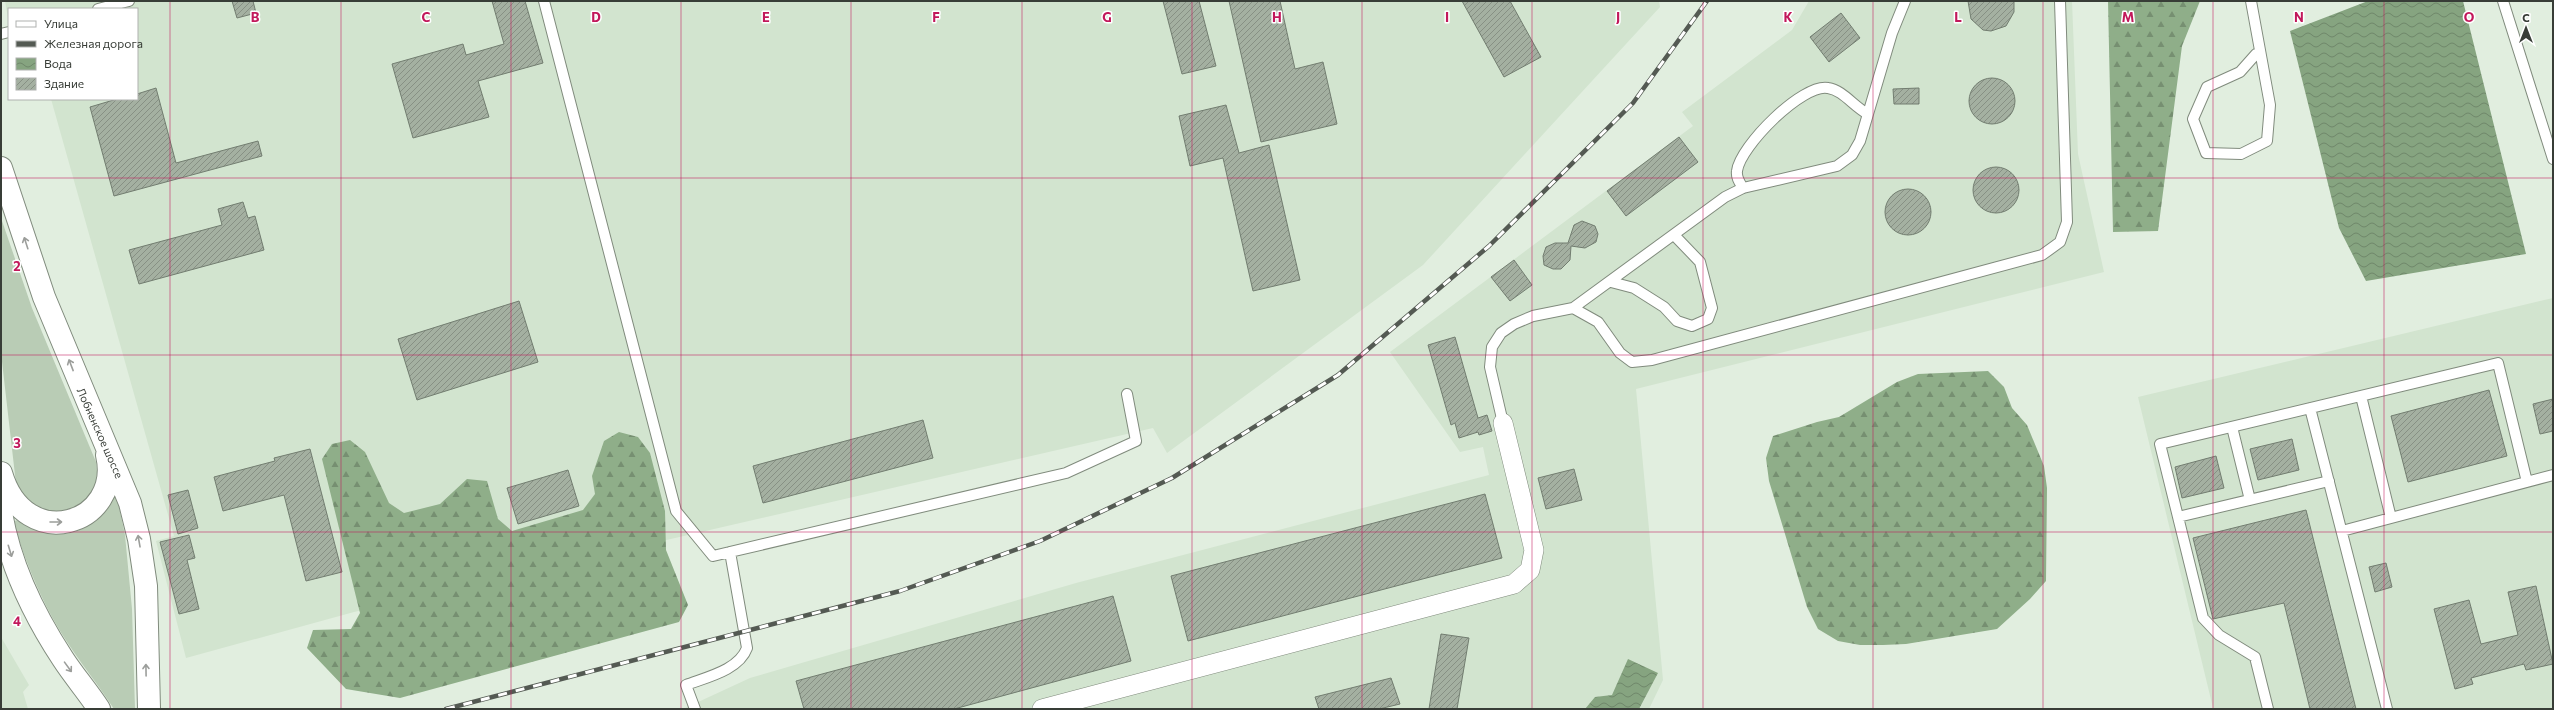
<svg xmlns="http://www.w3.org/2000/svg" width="2554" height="710" font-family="Commissioner,sans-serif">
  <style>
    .built { fill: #d2e4cf }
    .grass { fill: #b9ccb5 }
    .forest { fill: url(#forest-firs) }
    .water { fill: url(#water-waves) }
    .building { fill: url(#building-hatch); stroke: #727d70 }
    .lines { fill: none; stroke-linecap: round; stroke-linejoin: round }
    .lane-casing { stroke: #808b7d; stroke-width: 12 }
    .street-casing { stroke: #808b7d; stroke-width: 20 }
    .secondary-casing { stroke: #808b7d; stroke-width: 24 }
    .lane { stroke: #fff; stroke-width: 10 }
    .street { stroke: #fff; stroke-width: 19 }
    .secondary { stroke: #fff; stroke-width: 22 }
    .rail-casing { stroke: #545a53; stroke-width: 4.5 }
    .rail { stroke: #fff; stroke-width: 3; stroke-dasharray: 9; stroke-linecap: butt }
    .oneway { stroke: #9c9e9b }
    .grid { fill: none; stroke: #c2185b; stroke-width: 1; stroke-opacity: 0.55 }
    .labels { text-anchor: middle; stroke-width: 3; stroke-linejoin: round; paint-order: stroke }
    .street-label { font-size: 11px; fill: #383d37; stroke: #fff }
    .grid-label { font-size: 13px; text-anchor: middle; font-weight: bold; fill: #c2185b; stroke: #fff; stroke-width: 3; stroke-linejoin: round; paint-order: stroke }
  </style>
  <defs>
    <pattern id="forest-firs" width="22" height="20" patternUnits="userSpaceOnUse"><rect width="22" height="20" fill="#8fae89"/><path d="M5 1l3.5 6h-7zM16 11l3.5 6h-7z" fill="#768f71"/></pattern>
    <pattern id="water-waves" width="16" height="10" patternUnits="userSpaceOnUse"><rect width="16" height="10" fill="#86a480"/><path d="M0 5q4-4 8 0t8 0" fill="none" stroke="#6f876a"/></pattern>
    <pattern id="building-hatch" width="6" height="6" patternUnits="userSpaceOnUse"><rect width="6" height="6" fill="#a4b0a1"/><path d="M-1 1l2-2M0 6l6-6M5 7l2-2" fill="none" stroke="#879084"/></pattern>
  </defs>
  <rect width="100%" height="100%" fill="#e1eedf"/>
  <path class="built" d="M5 1H1659L1660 7 1423 265 1167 453 1153 428 354 612 186 658 156 541 174 536 51 99H137V9H9L8 18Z
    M1809 1H2072L2078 154 2104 272 1636 389 1663 680 1649 709H683L750 678 1076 583 1489 475 1483 447 1460 452 1390 352 1693 126 1682 112 1792 30Z
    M2553 298V709H2210L2213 708 2138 397Z
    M1 637 29 685 23 692 28 709H1Z"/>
  <path class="grass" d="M1 218 32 308 96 462 97 472 96 483 86 502 68 513 36 510 16 485 15 475 1 353Z
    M113 496 117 497 125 535 132 609 135 709H114C94 678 69 649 52 617 36 587 23 555 14 523L16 520C56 544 91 538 113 496Z"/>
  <path class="forest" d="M2108 1H2200L2182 46 2158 231 2113 232Z
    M1988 371 2004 387 2012 408 2027 425 2044 466 2047 488 2046 581 2030 599 1997 629 1906 644 1883 645H1860L1838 641 1818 629 1807 607 1769 481 1766 458 1773 436 1817 422 1839 417 1897 382 1918 374Z
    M619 432 638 437 650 453 665 511 666 550 688 605 679 622 400 698 346 689 307 648 313 630 351 629 360 613 322 459 332 444 350 440 365 452 389 503 404 513 440 504 467 479 487 481 498 519 512 531 583 510 595 494 592 476 604 441Z"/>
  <path class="water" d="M2368 1H2463L2526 254 2366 281 2339 228 2290 31Z
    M1628 659 1658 673 1639 709H1585L1595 697 1612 695Z"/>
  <path class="building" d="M232 1H253L256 13 237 18Z
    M492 1H525L543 63 478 81 489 117 413 138 392 64 463 44 466 55 504 44Z
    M1163 1H1199L1216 66 1182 74Z
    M1229 1H1280L1295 69 1323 62 1337 124 1261 142Z
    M1462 1H1510L1541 57 1504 77Z
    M1968 1H2014V12L2006 26 1991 31 1983 30 1971 19Z
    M1841 13 1860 38 1829 62 1810 37Z
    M1969 101a23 23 0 1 1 46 0a23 23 0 1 1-46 0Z
    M156 88 176 163 258 141 262 156 114 196 90 107 117 99H137V94Z
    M1919 88V104H1894L1893 89Z
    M1226 105 1239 153 1269 145 1300 280 1253 291 1223 158 1190 166 1179 116Z
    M1679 137 1698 162 1626 216 1607 191Z
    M1973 190a23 23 0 1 1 46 0a23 23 0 1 1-46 0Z
    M1885 212a23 23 0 1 1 46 0a23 23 0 1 1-46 0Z
    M243 202 248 218 255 216 264 250 139 284 129 250 222 225 218 209Z
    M1582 221 1595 226 1598 234 1596 242 1585 248 1571 246 1570 260 1561 269H1553L1544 265 1543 256 1546 247 1555 243H1568L1574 225Z
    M1514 260 1532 285 1510 301 1491 277Z
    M519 301 538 362 417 400 398 339Z
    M1455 337 1478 418 1487 415 1492 431 1479 435 1478 432 1459 438 1455 423 1451 425 1428 345Z
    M2489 390 2507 456 2408 482 2391 416Z
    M2553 399V431L2540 434 2533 404Z
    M923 420 933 458 763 503 753 466Z
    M2292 439 2299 470 2258 480 2250 449Z
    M310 449 342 572 306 581 284 495 223 511 214 477 275 461 274 458Z
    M2216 456 2224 488 2182 498 2175 467Z
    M1574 469 1582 500 1546 509 1538 478Z
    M568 470 579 506 518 524 507 488Z
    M188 490 198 528 178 534 168 495Z
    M1485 494 1502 558 1188 641 1171 576Z
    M2306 510 2356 709H2310L2284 603 2213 619 2193 538Z
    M189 535 195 558 187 560 199 609 179 614 160 542Z
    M2386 563 2392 587 2375 592 2369 567Z
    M2536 586 2553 664 2526 670 2524 664 2471 678 2473 684 2455 689 2434 609 2469 600 2481 644 2518 635 2508 592Z
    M1113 596 1131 661 954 709H804L796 681Z
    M1441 634 1469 638 1457 709H1429Z
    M1391 678 1400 704 1379 709H1319L1315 697Z"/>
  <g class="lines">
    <g class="lane-casing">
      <path id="lane" d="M544 1 676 511 713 556 1066 473 1136 441 1127 394
        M2251 1 2270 105 2267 141 2241 154 2206 153 2193 119 2207 87 2240 72 2256 54
        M2503 1 2553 159
        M98 9 129 1
        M1 34 9 32
        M1743 188C1740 183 1736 178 1737 171 1740 146 1803 83 1828 88 1843 90 1854 107 1868 114
        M1611 282 1634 288 1664 307 1677 321 1692 326 1708 319 1712 308 1700 262 1674 235
        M1573 308 1598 322 1620 353 1632 362 1652 360 2042 255 2060 242 2067 222 2060 1
        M2361 396 2391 518
        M2310 408 2387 709
        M1503 423 1490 367 1492 347 1501 333 1514 324 1533 316 1573 308 1725 197 1743 188 1837 166 1852 155 1860 141 1892 33 1905 1
        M2232 427 2250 500
        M2178 517 2329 481
        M2342 531 2553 475
        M695 709 686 685C707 677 739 670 747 648L730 552
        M2268 709 2255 657 2219 635 2203 618 2160 444 2498 363 2527 482"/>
    </g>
    <g class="street-casing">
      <path id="street" d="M1042 709 1514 584 1530 570 1534 550 1503 423"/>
    </g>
    <g class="secondary-casing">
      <path id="secondary" d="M1 168 44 297 130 503 139 539 146 586 149 709
        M1 473C25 556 123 524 107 455
        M1 513C10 565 34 615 63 659 74 676 88 692 99 709"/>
    </g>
    <use href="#lane" class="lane"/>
    <use href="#street" class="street"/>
    <use href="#secondary" class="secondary"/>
    <g class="rail-casing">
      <path id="rail" d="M446 709 900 591 1040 541 1172 478 1338 375 1489 246 1633 103 1707 1"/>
    </g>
    <use href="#rail" class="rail"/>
  </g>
  <defs><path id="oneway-shaft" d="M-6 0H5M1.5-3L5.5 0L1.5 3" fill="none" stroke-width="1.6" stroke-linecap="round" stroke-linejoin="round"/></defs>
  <g class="oneway">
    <use href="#oneway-shaft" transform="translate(26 243) rotate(-108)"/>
    <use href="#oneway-shaft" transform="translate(71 365) rotate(-111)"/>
    <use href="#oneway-shaft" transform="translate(56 522)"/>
    <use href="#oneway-shaft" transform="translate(139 541) rotate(-100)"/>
    <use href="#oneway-shaft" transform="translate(10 551) rotate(73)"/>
    <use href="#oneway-shaft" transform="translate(68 667) rotate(54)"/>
    <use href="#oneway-shaft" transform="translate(146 670) rotate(-91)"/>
  </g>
  <path class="grid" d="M170 1V709M341 1V709M511 1V709M681 1V709M851 1V709M1022 1V709M1192 1V709M1362 1V709M1532 1V709M1703 1V709M1873 1V709M2043 1V709M2213 1V709M2384 1V709M1 178H2553M1 355H2553M1 532H2553"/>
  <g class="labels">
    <g class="street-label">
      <text transform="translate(100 433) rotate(66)" y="4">Лобненское шоссе</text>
    </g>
  </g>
  <g class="grid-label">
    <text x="255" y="22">B</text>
    <text x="426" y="22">C</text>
    <text x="596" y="22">D</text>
    <text x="766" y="22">E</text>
    <text x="936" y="22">F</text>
    <text x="1107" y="22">G</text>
    <text x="1277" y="22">H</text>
    <text x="1447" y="22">I</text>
    <text x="1618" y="22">J</text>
    <text x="1788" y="22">K</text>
    <text x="1958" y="22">L</text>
    <text x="2128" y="22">M</text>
    <text x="2299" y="22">N</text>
    <text x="2469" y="22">O</text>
    <text x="17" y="271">2</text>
    <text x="17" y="448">3</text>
    <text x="17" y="626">4</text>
  </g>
  <rect width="2554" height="710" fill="none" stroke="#383d37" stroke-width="4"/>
  <rect x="8" y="8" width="130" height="92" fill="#ffffff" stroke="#afb1af"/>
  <rect x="16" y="21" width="20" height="6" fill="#ffffff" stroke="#afb1af"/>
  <text x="44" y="28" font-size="12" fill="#383d37">Улица</text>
  <rect x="16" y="41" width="20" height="6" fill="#545a53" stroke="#afb1af"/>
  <text x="44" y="48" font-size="12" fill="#383d37">Железная дорога</text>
  <rect x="16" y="58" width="20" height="12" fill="url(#water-waves)" stroke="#afb1af"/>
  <text x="44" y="68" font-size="12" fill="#383d37">Вода</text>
  <rect x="16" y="78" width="20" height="12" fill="url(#building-hatch)" stroke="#afb1af"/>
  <text x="44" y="88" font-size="12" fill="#383d37">Здание</text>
  <g transform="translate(2526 28)" stroke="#ffffff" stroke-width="3" paint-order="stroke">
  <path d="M0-3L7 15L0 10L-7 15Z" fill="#383d37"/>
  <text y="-6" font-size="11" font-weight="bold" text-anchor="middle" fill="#383d37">С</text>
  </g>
</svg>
